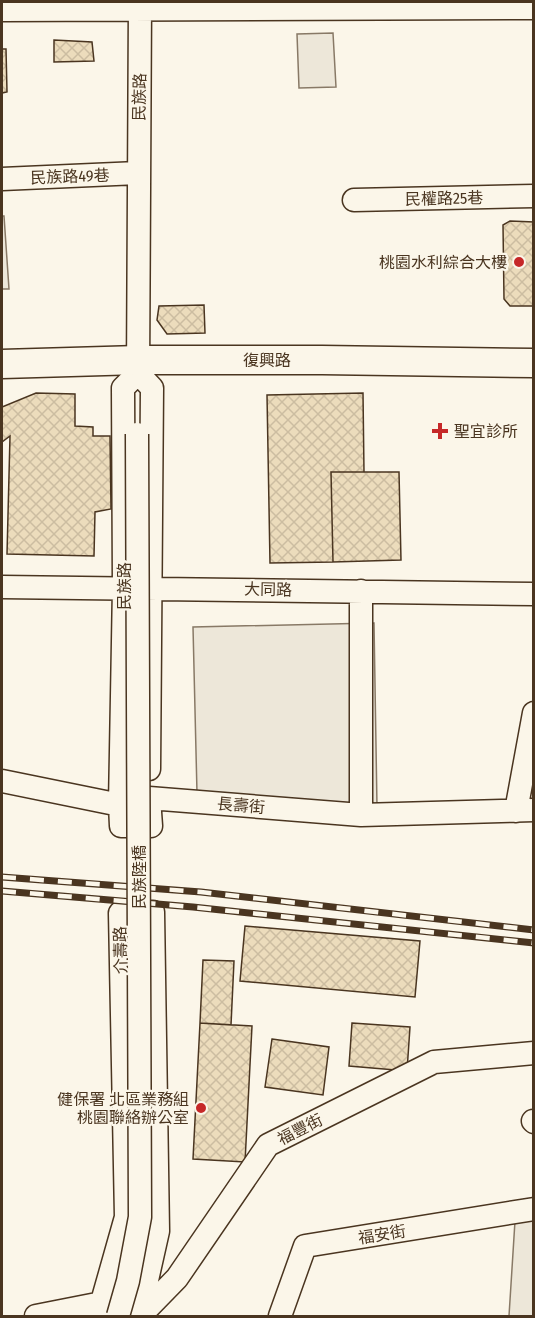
<svg xmlns="http://www.w3.org/2000/svg" width="535" height="1318" font-family="'Fira Sans Condensed','Noto Sans TC',sans-serif">
  <style>
    .parking { fill: #ede7d9; stroke: #887966; stroke-width: 1.5 }
    .building { fill: url(#building-cross-hatch); stroke: #4a3520; stroke-width: 1.5 }
    .lines { fill: none; stroke-linecap: round; stroke-linejoin: round }
    .minor-casing { stroke: #4a3520; stroke-width: 25 }
    .major-casing { stroke: #4a3520; stroke-width: 31 }
    .minor { stroke: #fbf6e9; stroke-width: 22 }
    .major { stroke: #fbf6e9; stroke-width: 28 }
    .rail-casing { stroke: #4a3520; stroke-width: 7 }
    .rail { stroke: #fbf6e9; stroke-width: 4.5; stroke-dasharray: 14; stroke-linecap: butt }
    .minor-bridge-casing { stroke: #4a3520; stroke-width: 25; stroke-linecap: butt }
    .minor-bridge { stroke: #fbf6e9; stroke-width: 22 }
    .poi-dot { fill: #c62828; stroke: #fbf6e9; stroke-width: 2 }
    .labels { text-anchor: middle; stroke-width: 4.5; stroke-linejoin: round; paint-order: stroke }
    .street-label { font-size: 16px; fill: #4a3520; stroke: #fbf6e9 }
    .poi-label { font-size: 16px; fill: #4a3520; stroke: #fbf6e9; text-anchor: end }
  </style>
  <defs>
    <pattern id="building-cross-hatch" width="8" height="8" patternUnits="userSpaceOnUse" patternTransform="scale(1.5)"><rect width="8" height="8" fill="#ecdcbc"/><path d="M0 0l8 8M0 8l8-8" fill="none" stroke="#ccbda1"/></pattern>
  </defs>
  <rect width="100%" height="100%" fill="#fbf6e9"/>
  <path class="parking" d="M333 33 336 87 299 88 297 34Z
    M2 216H4L9 289H2Z
    M374 623 377 807 197 793 193 627Z
    M533 1218V1316H509L515 1221Z"/>
  <path class="building" d="M54 40 92 42 94 61 54 62Z
    M2 49H6L7 92 2 93Z
    M510 221 534 222V306H510L504 299 503 225Z
    M204 305 205 333 167 334 157 320 159 306Z
    M36 393 75 394V426L93 427V436H110L111 509 95 512 94 556 7 554 10 436 2 442V407Z
    M363 393 364 472H331L333 562 270 563 267 395Z
    M331 472H399L401 560 333 562Z
    M245 926 420 941 415 997 240 981Z
    M203 960 234 961 231 1025 200 1023Z
    M200 1023 252 1026 245 1162 193 1159Z
    M352 1023 410 1027 407 1071 349 1066Z
    M272 1039 329 1047 323 1095 265 1087Z"/>
  <g class="lines">
    <g class="minor-casing">
      <path id="minor" d="M2 10 534 8
        M2 179 138 173
        M354 200 534 196
        M138 376 140 2
        M2 587 534 594
        M361 591V815
        M2 781 120 805 121 826H151L149 798 361 815 534 810
        M120 805 124 587 123 388 138 373 152 388 149 769
        M516 811 534 713
        M533 1121 534 1122
        M36 1316 102 1303
        M98 1316 126 1217 120 913 153 912 158 1231 139 1316
        M140 1316 177 1278 268 1145 434 1062 534 1053
        M280 1316 305 1246 534 1209"/>
    </g>
    <g class="major-casing">
      <path id="major" d="M2 364 139 360H322L534 363"/>
    </g>
    <use href="#minor" class="minor"/>
    <use href="#major" class="major"/>
    <g class="rail-casing">
      <path id="rail" d="M2 877 201 892 534 930
        M2 891 193 907 534 943"/>
    </g>
    <use href="#rail" class="rail"/>
    <g class="minor-bridge-casing">
      <path id="minor-bridge" d="M118 1316 128 1281 140 1217 137 434"/>
    </g>
    <use href="#minor-bridge" class="minor-bridge"/>
  </g>
  <g class="poi-dot">
    <circle cx="519" cy="262" r="6"/>
    <path d="M437 422h6v6h6v6h-6v6h-6v-6h-6v-6h6z"/>
    <circle cx="201" cy="1108" r="6"/>
  </g>
  <g class="labels">
    <g class="street-label">
      <text transform="translate(139 97) rotate(-89)" y="6">民族路</text>
      <text transform="translate(70 176) rotate(-2)" y="6">民族路49巷</text>
      <text transform="translate(444 198) rotate(-1)" y="6">民權路25巷</text>
      <text x="267" y="366">復興路</text>
      <text transform="translate(124 586) rotate(-90)" y="6">民族路</text>
      <text transform="translate(268 589) rotate(1)" y="6">大同路</text>
      <text transform="translate(241 805) rotate(5)" y="6">長壽街</text>
      <text transform="translate(139 877) rotate(-90)" y="6">民族陸橋</text>
      <text transform="translate(120 950) rotate(-91)" y="6">介壽路</text>
      <text transform="translate(300 1129) rotate(-27)" y="6">福豐街</text>
      <text transform="translate(382 1234) rotate(-9)" y="6">福安街</text>
    </g>
    <g class="poi-label">
      <text x="507" y="268">桃園水利綜合大樓</text>
      <text x="454" y="437" text-anchor="start">聖宜診所</text>
      <text x="189" y="1105">健保署 北區業務組<tspan x="189" dy="18">桃園聯絡辦公室</tspan></text>
    </g>
  </g>
  <rect width="535" height="1318" fill="none" stroke="#4a3520" stroke-width="6"/>
</svg>
